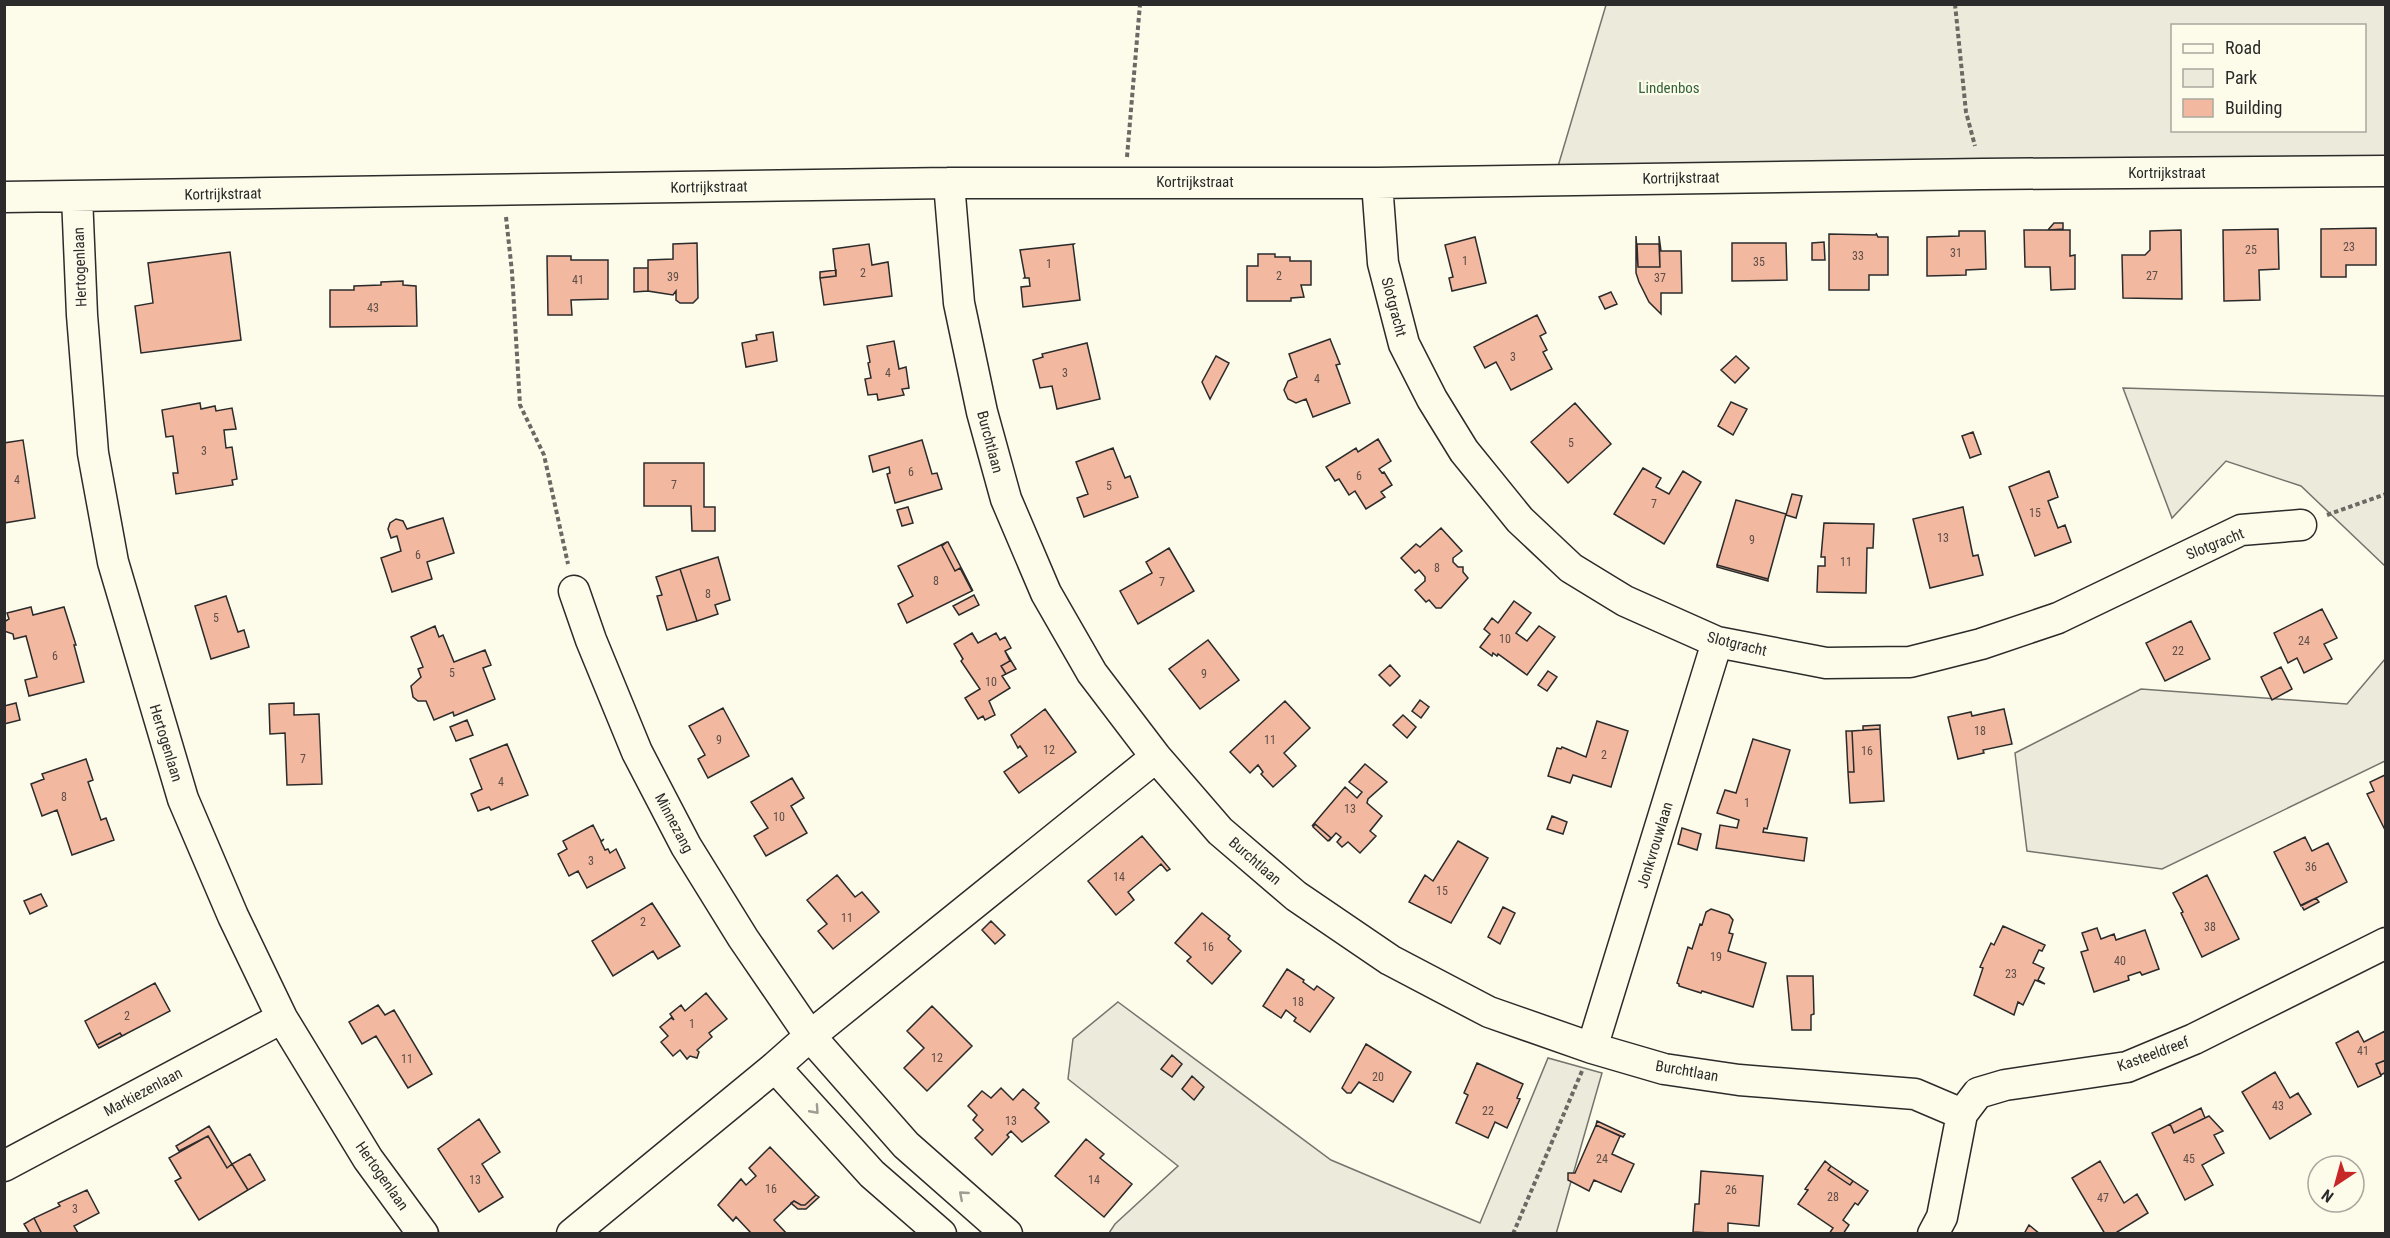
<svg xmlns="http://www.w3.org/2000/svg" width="2390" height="1238" font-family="'Roboto Condensed',sans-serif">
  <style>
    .green { fill: #ecebdb; stroke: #74746e; stroke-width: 1.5; fill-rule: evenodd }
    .building { fill: #f2b8a0; stroke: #2b2b2b; stroke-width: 1.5 }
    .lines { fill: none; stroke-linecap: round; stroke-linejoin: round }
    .minor-casing { stroke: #2b2b2b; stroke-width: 33 }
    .path { stroke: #6a6964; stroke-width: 4; stroke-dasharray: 4.5 3; stroke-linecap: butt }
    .minor { stroke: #fdfbea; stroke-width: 30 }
    .oneway { stroke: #9e9d94 }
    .labels { text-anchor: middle; stroke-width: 4.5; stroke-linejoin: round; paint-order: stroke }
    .number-label { font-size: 12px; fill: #5d4e48 }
    .park-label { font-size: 15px; fill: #34623c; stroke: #fdfbea }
    .street-label { font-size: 15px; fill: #2b2b2b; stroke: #fdfbea }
  </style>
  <rect width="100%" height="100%" fill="#fdfbea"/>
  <path class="green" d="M1606 5H2385V162L1556 173ZM2172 26H2364V130H2172Z
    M2123 388 2385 396V566L2301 486 2226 461 2172 518Z
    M2385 659V761L2162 869 2027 851 2015 753 2141 689 2347 704Z
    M1118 1002 1331 1160 1480 1223 1548 1058 1602 1073 1556 1234 1109 1233 1115 1224 1178 1166 1068 1079 1073 1039Z"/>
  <path class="building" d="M2054 223H2063V229L2048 230Z
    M2376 228V265H2346V277H2321V229Z
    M2278 229 2279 269 2259 270 2260 300 2224 301 2223 230Z
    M2024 230H2070V256L2075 255V289L2051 290 2050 267H2025Z
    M2181 230 2182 299 2123 298 2122 255H2145L2150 250V231Z
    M1959 231H1985L1986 269 1966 270V275L1927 276V237L1959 236Z
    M1876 233 1878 237H1888V275H1869V290H1829V234L1877 235Z
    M1636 236 1638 267H1660L1659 236 1661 251H1681L1682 293H1661V314L1649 302 1639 282 1636 273Z
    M1475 237 1486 283 1452 291 1449 278 1453 277 1445 245Z
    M1824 242 1825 260H1812V243Z
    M697 243 698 298 693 303H680L676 300V291L673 295 648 291V260L673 259V244Z
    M1732 243H1786L1787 280 1732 281Z
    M869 244 872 265 888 262 892 296 824 305 820 278 836 276 833 249Z
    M1074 244 1073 245 1080 300 1023 307 1021 287 1030 286 1029 278H1024L1025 277 1020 250Z
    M1637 244H1659L1660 267H1638Z
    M230 252 241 340 141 353 135 306 153 303 148 263Z
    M1258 254H1275V257H1290V261H1311V285H1301L1304 297 1291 298V301H1247V266H1258Z
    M547 256H571V260H608V299L571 300 572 315H548Z
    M634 268H648V291L634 292Z
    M836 270V276L820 278V272Z
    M403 281V285L416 286 417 326 330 327V290H354V286L381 285V282Z
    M1611 292 1617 304 1605 309 1599 297Z
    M1537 315 1546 333 1540 336 1547 350 1543 352 1552 369 1511 390 1496 362 1485 368 1474 347Z
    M773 332 777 361 746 367 742 343 757 340 756 335Z
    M1330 339 1340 364 1336 365 1350 403 1313 417 1306 399 1296 403 1288 399 1284 390 1288 381 1297 377 1289 354Z
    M894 341 899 369 906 367 909 388 902 389 904 395 878 400 877 394 868 395 865 379 871 378 868 363 870 362 867 346Z
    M1087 343 1100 399 1057 409 1052 386 1040 388 1033 360 1043 357 1042 354Z
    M1216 356 1229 363 1210 399 1202 382Z
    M1736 356 1749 368 1735 383 1721 370Z
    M1731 402 1747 409 1733 435 1718 426Z
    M200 403 201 409 215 406 216 411 232 408 236 429 224 430 226 448 232 447 237 479 232 480 233 485 176 494 173 473H178L173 436 166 437 162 410Z
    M1575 403 1611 444 1568 483 1531 442Z
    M1973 432 1981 454 1970 458 1962 436Z
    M1378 439 1391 461 1379 469 1382 473 1384 472 1392 485 1381 492 1385 497 1366 509 1355 491 1349 495 1339 479 1335 481 1326 467 1356 448 1358 452Z
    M23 440 35 518 4 523V443Z
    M922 440 932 474 937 473 942 489 895 503 887 474 890 473 889 467 873 472 869 456Z
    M1113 448 1125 478 1130 476 1138 497 1084 517 1077 498 1088 494 1076 462Z
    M644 463H704V507H715V531H692L691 506H644Z
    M1643 468 1661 478 1656 487 1669 494 1683 471 1701 482 1664 544 1614 514Z
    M2049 471 2058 497 2048 501 2058 528 2065 525 2071 542 2035 556 2009 487Z
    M1792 494 1802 496 1796 518 1786 515Z
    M1736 500 1786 514 1768 579 1717 565Z
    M908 507 913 523 902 526 897 510Z
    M1963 507 1973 556 1978 555 1983 575 1930 588 1913 519Z
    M443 518 454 553 427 562 432 579 392 592 381 558 401 551 397 536 391 538 388 529 390 523 396 519 403 521 407 529Z
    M1824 523 1874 524 1873 548H1867L1866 593 1817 592 1818 566H1825V557H1821Z
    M1441 528 1462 551 1453 558V562L1458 567H1463V572L1468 578 1441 608H1436L1429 600 1426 602 1415 590 1425 581V577L1419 570 1415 573 1401 558 1416 544 1420 547Z
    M947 542 942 546 955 571 960 568 972 591 907 623 898 604 913 596 898 566Z
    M947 542H948L973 591 960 568 955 571 942 546Z
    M1169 548 1194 591 1138 624 1120 591 1152 573 1146 562Z
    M718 557 730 600 715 605 718 614 697 621 680 569Z
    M1717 565 1768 579V581L1717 567Z
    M680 569 697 621 667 630 657 596 662 595 656 577Z
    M974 595 979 605 959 615 953 606Z
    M226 596 238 632 244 630 249 647 211 659 195 606Z
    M1514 601 1531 613 1516 633 1527 641 1539 626 1555 637 1527 675 1498 654 1497 656 1493 653 1492 656 1480 647 1490 634 1484 629 1492 618 1498 623Z
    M31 607 33 615 64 607 76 645H74L84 682 29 696 25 680 37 677 26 636 14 639 13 634 4 631V622L9 619 7 613Z
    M2322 609 2337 638 2324 644 2332 659 2304 673 2297 658 2288 663 2274 633Z
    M2191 621 2210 659 2165 681 2146 643Z
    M435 626 439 637 443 635 454 662 485 650 491 665 483 668 495 699 454 716 453 712 434 720 426 701H418L413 697 411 686 421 677 418 669 423 667 411 637Z
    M972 633 978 643 996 633 1000 640 1005 637 1011 648 1005 651 1010 661 1001 666 1006 674 1002 676 1010 688 989 701 995 715 985 720 983 716 978 719 965 698 980 689 961 661 963 659 954 644Z
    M1208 640 1239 680 1200 709 1169 669Z
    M1005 651 1016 669 1006 674 1001 666 1010 661Z
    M1390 665 1400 676 1390 686 1379 675Z
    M2281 667 2292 689 2272 700 2261 677Z
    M1548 671 1557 677 1547 691 1538 685Z
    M1420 700 1429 707 1421 718 1412 711Z
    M1285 701 1310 728 1284 753 1296 766 1273 787 1261 774 1263 772 1258 765 1250 773 1230 752Z
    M16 703 20 720 4 724V706Z
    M294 703V715L319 714 322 784 287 785 285 733 270 734 269 704Z
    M723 708 749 756 708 778 698 759 705 755 689 726Z
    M1045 709 1076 752 1019 793 1004 772 1027 756 1020 746 1018 748 1011 735Z
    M2004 709 2012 744 1983 750 1984 753 1958 759 1948 717 1971 712 1972 716Z
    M1403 715 1416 727 1407 738 1393 725Z
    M467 720 473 735 456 741 450 727Z
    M1597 721 1628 731 1611 787 1573 775 1570 783 1548 776 1557 748 1561 749 1562 747 1586 757Z
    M1880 725V729L1863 730V726Z
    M1880 729 1884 801 1850 803 1848 772H1854L1852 731Z
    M1846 731H1852L1854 772H1848Z
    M1753 739 1790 750 1767 829 1764 828 1763 832 1807 838 1804 861 1716 848 1720 825 1737 828 1739 820 1717 813 1725 790 1736 793Z
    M507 744 528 795 491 810 489 807 478 811 471 794 482 789 470 759Z
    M86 759 93 780 88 782 101 820 106 818 114 840 72 855 57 810 42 816 31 784 44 779 42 774Z
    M1365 764 1387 782 1368 799 1367 803 1382 816 1370 831 1376 836 1360 853 1348 842 1342 847 1337 842 1341 837 1336 833 1329 841 1331 838 1315 824 1312 826 1345 787 1357 798 1362 792 1349 782Z
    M2385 775 2386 776V832L2367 794 2374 791 2370 782Z
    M792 778 804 798 791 806 807 833 766 856 754 836 768 828 751 802Z
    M1552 816 1567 822 1563 834 1547 829Z
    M1315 824 1331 838 1328 841 1313 827Z
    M593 825 601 841 604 839 601 842 605 850 608 849 610 853 616 849 625 868 587 888 578 871 569 876 558 854 567 849 563 841Z
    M1682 828 1701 834 1697 850 1678 844Z
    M1142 836 1170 869 1167 871 1161 864 1128 892 1134 900 1116 915 1088 881Z
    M2305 837 2312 851 2328 843 2347 882 2301 906 2274 852Z
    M1458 841 1488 858 1451 923 1409 902 1425 875 1433 881Z
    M837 875 855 897 862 892 879 912 833 949 818 931 827 924 807 900Z
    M2207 875 2239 939 2202 957 2181 913 2183 912 2173 893Z
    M41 894 47 906 30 914 24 901Z
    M2316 898 2319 902 2304 910 2301 905Z
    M652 903 680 946 658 959 653 951 613 976 592 941Z
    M1503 907 1515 913 1500 944 1488 937Z
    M1711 909 1729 915 1733 920 1729 933 1733 934 1728 951 1766 963 1753 1007 1702 991 1701 993 1679 986V984L1677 983 1688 947 1692 949 1700 924 1702 925 1706 912Z
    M1202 913 1230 936 1228 939 1241 951 1212 984 1187 961 1191 957 1175 943Z
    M991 921 1005 935 995 944 982 930Z
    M2003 926 2045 945 2042 951 2039 950 2033 963 2044 968 2038 980 2045 984 2035 980 2023 1005 2018 1002 2014 1015 1974 995 1983 968 1980 967 1991 943 1994 945Z
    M2097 928 2101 939 2114 934 2116 940 2145 930 2159 969 2142 975 2140 972 2128 976 2129 980 2094 992 2081 952 2088 950 2082 933Z
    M1287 969 1304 980 1303 982 1314 990 1317 986 1334 998 1310 1032 1294 1021 1296 1018 1286 1010 1281 1018 1263 1006Z
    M1787 976H1813L1814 1014 1811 1015V1030H1792Z
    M155 983 170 1011 122 1036 120 1033 97 1045 85 1021Z
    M706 993 727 1019 709 1033 712 1037 697 1050 699 1052 697 1058 690 1056 687 1059 680 1050 673 1056 661 1042 668 1036 660 1027 671 1018 674 1020 670 1014 681 1005 685 1011Z
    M378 1005 385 1015 394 1010 432 1074 408 1088 376 1036 362 1044 349 1022Z
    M932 1006 972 1046 927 1091 904 1068 924 1048 907 1031Z
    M2358 1031 2364 1042 2385 1031 2386 1060 2376 1064 2381 1076 2358 1087 2336 1043Z
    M120 1033 122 1036 126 1034 99 1048 97 1045Z
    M1366 1044 1411 1072 1393 1102 1359 1082 1351 1093H1347L1342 1088Z
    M1172 1055 1182 1064 1172 1077 1161 1069Z
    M2386 1060V1072L2381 1075 2376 1064Z
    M1477 1063 1523 1084 1517 1098 1520 1099 1507 1128 1495 1122 1488 1138 1456 1123 1468 1095 1464 1093Z
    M2275 1072 2290 1098 2298 1093 2311 1114 2270 1139 2242 1092Z
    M1192 1076 1204 1087 1194 1100 1182 1089Z
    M1001 1088 1013 1100 1023 1089 1039 1103 1035 1108 1049 1122 1022 1142 1011 1131 1007 1135 1009 1137 992 1155 975 1138 983 1130 973 1120 977 1115 968 1106 982 1091 991 1098Z
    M2201 1108 2205 1118 2174 1133 2170 1124Z
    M2209 1116 2223 1131 2214 1135 2224 1153 2202 1165 2213 1185 2185 1200 2152 1133 2170 1124 2174 1133Z
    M479 1119 500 1152 482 1164 503 1197 479 1212 438 1149Z
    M1597 1121 1625 1134 1623 1137 1596 1125Z
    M1596 1125 1620 1136 1612 1154 1634 1164 1621 1192 1594 1180 1589 1191 1568 1180V1173H1575Z
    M209 1126 232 1164 227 1168 208 1136 179 1151 176 1146Z
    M208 1136 227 1168 232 1164 248 1190 199 1220 175 1181 181 1178 169 1158Z
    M1086 1139 1104 1154 1100 1158 1132 1184 1104 1217 1055 1176Z
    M770 1147 816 1195 805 1205H801L794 1201 774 1220 787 1234H752L736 1217 733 1221 718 1205 741 1179 746 1185 756 1176 749 1168Z
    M250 1154 265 1180 248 1190 232 1164Z
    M1825 1161 1831 1166 1828 1170 1850 1185 1853 1181 1868 1191 1858 1205 1855 1203 1843 1220 1849 1225 1843 1234H1829L1833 1228 1798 1204 1808 1190 1805 1189Z
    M2100 1161 2124 1203 2137 1194 2148 1213 2114 1234H2105L2072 1178Z
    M1831 1166 1853 1181 1850 1185 1828 1170Z
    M1701 1171 1763 1176 1759 1226 1728 1223V1234L1693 1232 1695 1204H1699Z
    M87 1190 99 1213 74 1226 78 1233 76 1234H42L34 1218 60 1206 58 1203Z
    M816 1195 819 1197 806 1209H798L791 1203 794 1201 801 1205H805Z
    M34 1218 42 1234H30L24 1224Z
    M2029 1225 2040 1234H2024Z"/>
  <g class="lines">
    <g class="minor-casing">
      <path id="minor" d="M949 183 959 303 982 412 1006 499 1046 593 1092 673 1156 757 1220 831 1296 896 1390 960 1489 1012 1592 1048 1664 1069 1739 1080 1915 1094 1962 1114
        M1377 183 1383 263 1404 344 1432 399 1464 451 1520 520 1571 568 1625 601 1717 642 1826 663 1910 662 1981 644 2058 618 2241 530 2301 525
        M77 196 82 315 93 453 113 562 183 799 233 916 282 1018 368 1159 423 1234
        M4 197 949 183H1377L1982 174 2386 171
        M574 591 591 640 637 752 686 846 743 938 810 1036 906 1145 1007 1234
        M1592 1048 1717 642
        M775 1067 872 1174 941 1234
        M4 1166 282 1018
        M572 1234 775 1067 810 1036 1156 757
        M1933 1234 1942 1217 1962 1114 1978 1093 2005 1085 2127 1067 2194 1039 2386 943"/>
    </g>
    <path class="path" d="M1955 4 1966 112 1975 146
      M1127 157 1140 4
      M506 217 512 272 520 405 544 455 568 564
      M2327 515 2386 494
      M1513 1234 1582 1071"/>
    <use href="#minor" class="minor"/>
  </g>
  <defs><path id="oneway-chevron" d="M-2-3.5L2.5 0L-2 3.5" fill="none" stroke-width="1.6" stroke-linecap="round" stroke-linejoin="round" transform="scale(1.5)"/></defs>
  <g class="oneway">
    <use href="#oneway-chevron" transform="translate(815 1110) rotate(48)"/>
    <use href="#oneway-chevron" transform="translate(963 1195) rotate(-139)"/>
  </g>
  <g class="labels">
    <g class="number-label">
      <text x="2349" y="251">23</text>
      <text x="2251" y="254">25</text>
      <text x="1956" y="257">31</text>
      <text x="1858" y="260">33</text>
      <text x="1465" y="265">1</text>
      <text x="1759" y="266">35</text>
      <text x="1049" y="268">1</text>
      <text x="863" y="277">2</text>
      <text x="1279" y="280">2</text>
      <text x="2152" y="280">27</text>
      <text x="673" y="281">39</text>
      <text x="1660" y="282">37</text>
      <text x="578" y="284">41</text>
      <text x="373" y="312">43</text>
      <text x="1513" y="361">3</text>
      <text x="888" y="377">4</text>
      <text x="1065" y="377">3</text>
      <text x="1317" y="383">4</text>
      <text x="1571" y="447">5</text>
      <text x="204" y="455">3</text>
      <text x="911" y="476">6</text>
      <text x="1359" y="480">6</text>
      <text x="17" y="484">4</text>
      <text x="674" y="489">7</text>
      <text x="1109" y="490">5</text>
      <text x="1654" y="508">7</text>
      <text x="2035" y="517">15</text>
      <text x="1943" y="542">13</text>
      <text x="1752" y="544">9</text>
      <text x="418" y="559">6</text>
      <text x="1846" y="566">11</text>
      <text x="1437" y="572">8</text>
      <text x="936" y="585">8</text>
      <text x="1162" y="586">7</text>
      <text x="708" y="598">8</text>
      <text x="216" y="622">5</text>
      <text x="1505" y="643">10</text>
      <text x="2304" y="645">24</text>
      <text x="2178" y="655">22</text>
      <text x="55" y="660">6</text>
      <text x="452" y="677">5</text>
      <text x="1204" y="678">9</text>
      <text x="991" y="686">10</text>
      <text x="1980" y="735">18</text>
      <text x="719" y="744">9</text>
      <text x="1270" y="744">11</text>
      <text x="1049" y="754">12</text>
      <text x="1867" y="755">16</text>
      <text x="1604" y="759">2</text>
      <text x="303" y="763">7</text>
      <text x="501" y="786">4</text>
      <text x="64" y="801">8</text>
      <text x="1747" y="807">1</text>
      <text x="1350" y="813">13</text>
      <text x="779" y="821">10</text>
      <text x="591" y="865">3</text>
      <text x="2311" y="871">36</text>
      <text x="1119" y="881">14</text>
      <text x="1442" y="895">15</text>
      <text x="847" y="922">11</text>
      <text x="643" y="926">2</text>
      <text x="2210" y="931">38</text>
      <text x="1208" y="951">16</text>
      <text x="1716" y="961">19</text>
      <text x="2120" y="965">40</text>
      <text x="2011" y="978">23</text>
      <text x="1298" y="1006">18</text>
      <text x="127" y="1020">2</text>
      <text x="692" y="1028">1</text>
      <text x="2363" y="1055">41</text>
      <text x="937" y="1062">12</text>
      <text x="407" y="1063">11</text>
      <text x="1378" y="1081">20</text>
      <text x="2278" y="1110">43</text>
      <text x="1488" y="1115">22</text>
      <text x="1011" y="1125">13</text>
      <text x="1602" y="1163">24</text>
      <text x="2189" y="1163">45</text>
      <text x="475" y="1184">13</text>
      <text x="1094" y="1184">14</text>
      <text x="771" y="1193">16</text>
      <text x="1731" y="1194">26</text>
      <text x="1833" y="1201">28</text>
      <text x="2103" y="1202">47</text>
      <text x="75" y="1213">3</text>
    </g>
    <g class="park-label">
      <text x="1669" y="93">Lindenbos</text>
    </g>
    <g class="street-label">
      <text x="2167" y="178">Kortrijkstraat</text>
      <text transform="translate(1681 178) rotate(-1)" y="5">Kortrijkstraat</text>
      <text x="1195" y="187">Kortrijkstraat</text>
      <text transform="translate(709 187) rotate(-1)" y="5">Kortrijkstraat</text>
      <text transform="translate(223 194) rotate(-1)" y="5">Kortrijkstraat</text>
      <text transform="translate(80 267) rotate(-92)" y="5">Hertogenlaan</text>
      <text transform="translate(1394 307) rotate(75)" y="5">Slotgracht</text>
      <text transform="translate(990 442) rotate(75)" y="5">Burchtlaan</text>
      <text transform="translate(2215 544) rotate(-22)" y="5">Slotgracht</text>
      <text transform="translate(1737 644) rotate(14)" y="5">Slotgracht</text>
      <text transform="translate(166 743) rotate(73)" y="5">Hertogenlaan</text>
      <text transform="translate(674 823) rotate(62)" y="5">Minnezang</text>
      <text transform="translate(1655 845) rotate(-73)" y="5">Jonkvrouwlaan</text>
      <text transform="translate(1255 861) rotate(41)" y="5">Burchtlaan</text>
      <text transform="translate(2153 1054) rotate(-20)" y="5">Kasteeldreef</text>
      <text transform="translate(1687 1071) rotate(10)" y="5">Burchtlaan</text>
      <text transform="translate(143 1092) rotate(-28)" y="5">Markiezenlaan</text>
      <text transform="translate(382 1176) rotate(55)" y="5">Hertogenlaan</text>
    </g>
  </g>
  <rect width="2390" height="1238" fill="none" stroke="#2b2b2b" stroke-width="12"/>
  <rect x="2171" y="24" width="195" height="108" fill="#fdfbea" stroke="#a9a89e" stroke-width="1.5"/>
  <rect x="2183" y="44" width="30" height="9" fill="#fdfbea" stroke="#a9a89e" stroke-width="1.5"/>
  <text x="2225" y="54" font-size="18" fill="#2b2b2b">Road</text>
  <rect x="2183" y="69" width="30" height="18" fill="#ecebdb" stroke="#a9a89e" stroke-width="1.5"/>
  <text x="2225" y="84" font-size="18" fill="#2b2b2b">Park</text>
  <rect x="2183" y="99" width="30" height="18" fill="#f2b8a0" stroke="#a9a89e" stroke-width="1.5"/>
  <text x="2225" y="114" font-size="18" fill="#2b2b2b">Building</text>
  <g transform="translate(2336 1184) rotate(216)"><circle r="28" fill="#fdfbea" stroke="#a9a89e" stroke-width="1.5"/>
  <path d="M0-4.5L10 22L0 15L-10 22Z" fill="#c62828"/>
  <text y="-9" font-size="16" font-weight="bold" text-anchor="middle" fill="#2b2b2b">N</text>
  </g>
</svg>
